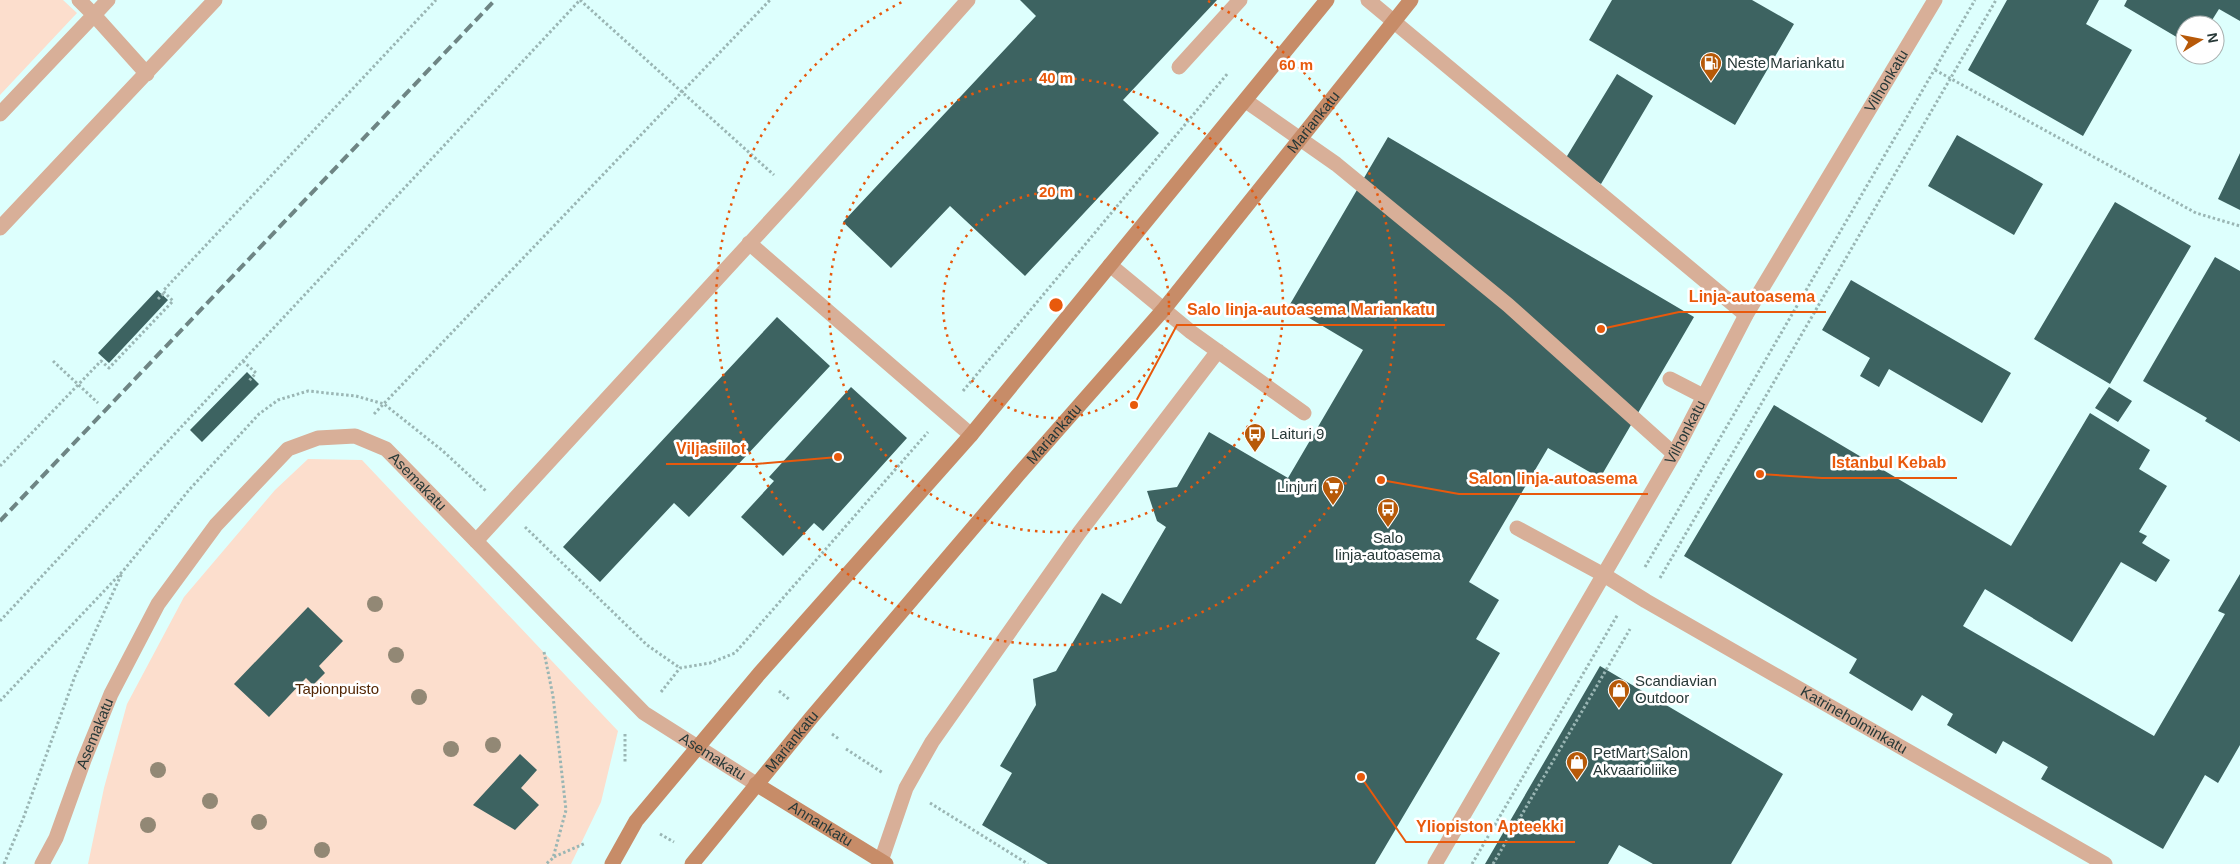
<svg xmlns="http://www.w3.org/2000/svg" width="2240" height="864" font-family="Helvetica,sans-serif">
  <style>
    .green { fill: #fcdecd }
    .building { fill: #3d6361 }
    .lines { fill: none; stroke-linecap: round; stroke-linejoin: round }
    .path { stroke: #9ab6b4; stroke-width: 3; stroke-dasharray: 2.5 2.5; stroke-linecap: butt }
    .lane { stroke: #d8af98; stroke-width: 15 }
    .street { stroke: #d8af98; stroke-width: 15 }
    .secondary { stroke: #c78c68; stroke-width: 15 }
    .rail { stroke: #6e8584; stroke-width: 4; stroke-dasharray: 10 5; stroke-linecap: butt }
    .tree { fill: #928875 }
    .ring { fill: none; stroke: #e8590c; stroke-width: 2.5; stroke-dasharray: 2.5 5 }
    .labels { text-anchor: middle; stroke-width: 5; stroke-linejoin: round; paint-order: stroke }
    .poi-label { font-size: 15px; fill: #273837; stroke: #fff; text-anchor: start }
    .street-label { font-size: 15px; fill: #273837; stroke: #fff }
    .park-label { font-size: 15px; fill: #542705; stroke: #fff }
    .centre { fill: #e8590c; stroke: #fff; stroke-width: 2.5 }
    .ring-label { font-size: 15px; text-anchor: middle; font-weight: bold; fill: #e8590c; stroke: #fff; stroke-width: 5; stroke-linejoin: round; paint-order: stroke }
    .leader { fill: none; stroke: #e8590c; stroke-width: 2 }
    .callout-dot { fill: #e8590c; stroke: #fff; stroke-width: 2 }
    .callout-label { font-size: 16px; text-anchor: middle; font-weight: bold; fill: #e8590c; stroke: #fff; stroke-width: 5; stroke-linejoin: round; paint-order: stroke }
  </style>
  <rect width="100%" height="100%" fill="#ddfffd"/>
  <path class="green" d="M0 0H63L77 13 0 95Z
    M308 459 362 460 618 731 601 802 571 864H88L104 788 127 704 184 597 275 490Z"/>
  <path class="building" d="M1020 0H1217L1123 100 1159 133 1025 276 950 206 891 268 843 222 1036 16Z
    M1612 0H1752L1794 24 1735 125 1589 40Z
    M2007 0H2099L2086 24 2132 50 2083 136 1968 70Z
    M2127 0H2240V21L2219 9 2209 25H2185V42L2124 6Z
    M1617 74 1653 96 1601 184 1564 161Z
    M1957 135 2043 184 2014 235 1928 186Z
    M1388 137 1694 317 1600 478 1548 448 1469 582 1499 600 1476 639 1500 653 1375 864H1048L982 825 1012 773 1000 766 1036 705 1033 679 1056 671 1102 593 1121 604 1166 527 1157 521 1147 491 1177 487 1209 432 1288 478 1363 350 1289 306Z
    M2240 153V210L2218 199Z
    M2115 202 2191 246 2110 384 2034 339Z
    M2215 257 2240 271V442L2205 421 2207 418 2143 381Z
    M1851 280 2011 373 1982 423 1889 369 1879 387 1860 376 1870 358 1822 330Z
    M157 290 168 300 109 363 98 353Z
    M777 317 830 366 689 517 674 503 600 582 563 547Z
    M247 372 259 384 202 442 190 430Z
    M851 387 907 438 823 531 814 523 783 556 741 517 774 481 769 477Z
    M2109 387 2132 401 2118 422 2095 408Z
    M1774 405 2011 546 2090 413 2150 450 2139 469 2167 486 2139 532 2147 536 2142 543 2170 560 2156 582 2121 562 2072 642 1985 589 1963 626 2154 736 2225 614 2218 611 2240 574V745L2218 783 2205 775 2163 849 2041 779 2048 767 2031 757 2003 741 1996 754 1947 725 1953 714 1922 695 1912 711 1849 673 1857 659 1684 556Z
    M308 607 343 641 319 666 325 673 313 685 306 678 269 717 234 684Z
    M1600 666 1783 774 1731 864H1653L1619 845 1608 864H1485Z
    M520 754 537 770 521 788 539 805 515 830 473 805Z"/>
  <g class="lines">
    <path class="path" d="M580 0 774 175
      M1935 70 2196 213 2240 226
      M158 299 164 293
      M53 361 98 403
      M243 361 256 373 248 382
      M963 391 1228 73
      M374 414 770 0
      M0 466 101 361 109 368 173 301 163 291 436 0
      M525 527 647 645 680 668
      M1645 567 1975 0
      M1660 578 1996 0
      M0 621 580 0
      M544 652 553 696 566 810 553 858 546 864
      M779 691 790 700
      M661 692 680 668 710 663 735 653 928 432
      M0 701 123 571 189 490 259 414 278 400 308 391 356 396 384 404 443 451 486 491
      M625 734V763
      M832 734 839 739
      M846 749 883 773
      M930 803 1028 864
      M660 834 674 842
      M554 857 586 843
      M4 864 23 819 75 676 122 573
      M1472 864 1618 614
      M1493 864 1630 629"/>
    <path class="lane" d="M108 0 94 15 147 74
      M1368 0 1746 315
      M1179 67 1240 0
      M1246 101 1336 164 1508 305 1674 454
      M0 114 94 15 79 0
      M0 228 215 0
      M749 243 971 435
      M1110 265 1191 332 1304 413
      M1670 379 1703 396
      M1517 528 1604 575
      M476 541 795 194 968 0
      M881 861 906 788 932 742 1079 533 1218 351"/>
    <g class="street">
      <path id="s1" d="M1604 575 1646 601 2105 864"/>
      <path id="s2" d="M42 864 56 838 84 760 111 694 158 604 216 525 288 449 318 438 355 436 386 449 644 713 756 784"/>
      <path id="s3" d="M1435 864 1674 454 1746 315 1935 0"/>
    </g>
    <g class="secondary">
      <path id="s4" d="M756 784 886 864"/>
      <path d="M612 864 636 821 759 674 971 435 1327 0"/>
      <path id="s5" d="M692 864 811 718 1018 475 1164 309 1411 0"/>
    </g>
    <path class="rail" d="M0 521 495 0"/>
  </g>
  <g class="tree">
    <circle cx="375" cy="604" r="8"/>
    <circle cx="396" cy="655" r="8"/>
    <circle cx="419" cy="697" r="8"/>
    <circle cx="493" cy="745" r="8"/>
    <circle cx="451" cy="749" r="8"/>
    <circle cx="158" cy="770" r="8"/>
    <circle cx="210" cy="801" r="8"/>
    <circle cx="259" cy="822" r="8"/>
    <circle cx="148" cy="825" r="8"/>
    <circle cx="322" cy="850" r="8"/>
  </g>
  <g class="ring">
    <circle cx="1056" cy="305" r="113"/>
    <circle cx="1056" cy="305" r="227"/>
    <path d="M1208 1A340 340 0 1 1 904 1"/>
  </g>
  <defs>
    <g id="fuel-pin" transform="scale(1.125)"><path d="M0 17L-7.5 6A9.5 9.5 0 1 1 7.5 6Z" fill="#b75908" stroke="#fff"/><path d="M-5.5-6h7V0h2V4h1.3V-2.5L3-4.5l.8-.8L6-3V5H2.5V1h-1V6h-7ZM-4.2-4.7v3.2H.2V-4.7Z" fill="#fff"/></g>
    <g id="bus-pin" transform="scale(1.125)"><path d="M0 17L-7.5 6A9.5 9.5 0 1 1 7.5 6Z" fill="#b75908" stroke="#fff"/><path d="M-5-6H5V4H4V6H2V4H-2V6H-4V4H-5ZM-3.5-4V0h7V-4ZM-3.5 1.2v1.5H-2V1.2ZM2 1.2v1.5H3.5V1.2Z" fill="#fff"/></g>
    <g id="supermarket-pin" transform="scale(1.125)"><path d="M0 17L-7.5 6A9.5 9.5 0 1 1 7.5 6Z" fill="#b75908" stroke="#fff"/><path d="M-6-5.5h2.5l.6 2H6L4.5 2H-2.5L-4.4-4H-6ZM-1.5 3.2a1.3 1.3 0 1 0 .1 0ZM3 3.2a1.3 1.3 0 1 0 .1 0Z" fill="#fff"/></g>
    <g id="shop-pin" transform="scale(1.125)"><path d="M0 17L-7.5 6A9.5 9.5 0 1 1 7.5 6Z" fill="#b75908" stroke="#fff"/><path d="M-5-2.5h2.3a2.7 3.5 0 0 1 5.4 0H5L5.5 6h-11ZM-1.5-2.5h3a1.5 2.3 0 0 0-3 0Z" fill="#fff"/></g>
  </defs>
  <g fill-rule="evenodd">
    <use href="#fuel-pin" x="1711" y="63"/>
    <use href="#bus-pin" x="1255" y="434"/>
    <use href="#supermarket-pin" x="1333" y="487"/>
    <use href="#bus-pin" x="1388" y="509"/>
    <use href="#shop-pin" x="1619" y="690"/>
    <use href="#shop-pin" x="1577" y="762"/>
  </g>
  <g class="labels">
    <g class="poi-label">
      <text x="1727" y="68">Neste Mariankatu</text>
      <text x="1271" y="439">Laituri 9</text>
      <text x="1317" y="492" text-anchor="end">Linjuri</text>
      <text x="1388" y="543" text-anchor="middle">Salo<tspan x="1388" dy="17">linja-autoasema</tspan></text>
      <text x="1635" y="686">Scandiavian<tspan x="1635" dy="17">Outdoor</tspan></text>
      <text x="1593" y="758">PetMart Salon<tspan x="1593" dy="17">Akvaarioliike</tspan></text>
    </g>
    <g class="street-label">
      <text dy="5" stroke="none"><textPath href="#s3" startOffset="904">Vilhonkatu</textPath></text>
      <text dy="5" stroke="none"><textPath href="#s5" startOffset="968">Mariankatu</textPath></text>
      <text dy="5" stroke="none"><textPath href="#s3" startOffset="499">Vilhonkatu</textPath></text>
      <text dy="5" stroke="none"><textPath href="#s5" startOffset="562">Mariankatu</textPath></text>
      <text dy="5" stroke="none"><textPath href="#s2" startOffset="636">Asemakatu</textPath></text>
      <text dy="5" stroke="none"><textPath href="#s1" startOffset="289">Katrineholminkatu</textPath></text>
      <text dy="5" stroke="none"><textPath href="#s2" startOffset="141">Asemakatu</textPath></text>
      <text dy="5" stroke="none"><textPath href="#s5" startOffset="158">Mariankatu</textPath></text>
      <text dy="5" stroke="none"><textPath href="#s2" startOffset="1041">Asemakatu</textPath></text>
      <text dy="5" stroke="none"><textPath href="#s4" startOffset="76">Annankatu</textPath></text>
    </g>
    <g class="park-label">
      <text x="337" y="694">Tapionpuisto</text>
    </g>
  </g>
  <circle cx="1056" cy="305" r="8" class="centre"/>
  <g class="ring-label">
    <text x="1296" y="70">60 m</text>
    <text x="1056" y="83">40 m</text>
    <text x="1056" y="197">20 m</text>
  </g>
  <path class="leader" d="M1601 329L1679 312H1826M1134 405L1177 325H1445M838 457L756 464H666M1760 474L1822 478H1957M1381 480L1459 494H1648M1361 777L1406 842H1575"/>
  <g class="callout-dot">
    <circle cx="1601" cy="329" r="5"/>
    <circle cx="1134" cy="405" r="5"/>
    <circle cx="838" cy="457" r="5"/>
    <circle cx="1760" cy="474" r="5"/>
    <circle cx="1381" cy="480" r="5"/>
    <circle cx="1361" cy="777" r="5"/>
  </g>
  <g class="callout-label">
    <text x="1752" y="302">Linja-autoasema</text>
    <text x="1311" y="315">Salo linja-autoasema Mariankatu</text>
    <text x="711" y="454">Viljasiilot</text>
    <text x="1889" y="468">Istanbul Kebab</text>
    <text x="1553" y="484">Salon linja-autoasema</text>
    <text x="1490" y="832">Yliopiston Apteekki</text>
  </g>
  <g transform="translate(2200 40) rotate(80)"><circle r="24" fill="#ffffff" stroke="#a9afaf"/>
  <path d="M0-4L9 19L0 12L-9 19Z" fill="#b75908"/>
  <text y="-8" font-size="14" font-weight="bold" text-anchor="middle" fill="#273837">N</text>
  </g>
</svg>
